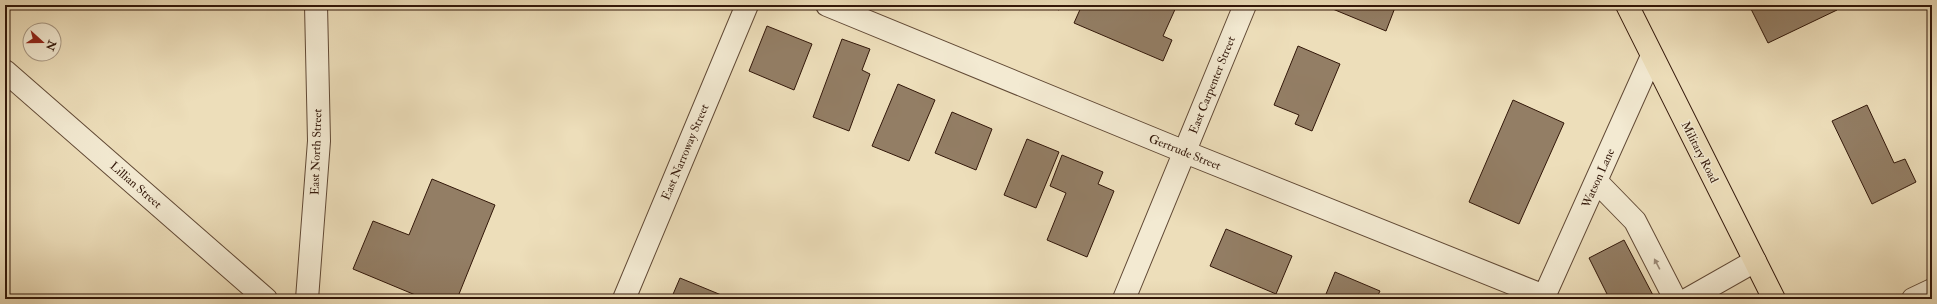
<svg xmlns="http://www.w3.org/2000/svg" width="1937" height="304" font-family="'IM FELL Double Pica',serif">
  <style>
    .building { fill: #937e65; stroke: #321709 }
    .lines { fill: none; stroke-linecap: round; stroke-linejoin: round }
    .minor-casing { stroke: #614935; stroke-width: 24 }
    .major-casing { stroke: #321709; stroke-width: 24 }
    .minor { stroke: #f3ead2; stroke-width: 22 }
    .major { stroke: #eddeba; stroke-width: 22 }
    .oneway { fill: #9c8b78 }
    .labels { text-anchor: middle; stroke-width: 3; stroke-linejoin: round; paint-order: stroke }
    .street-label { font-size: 12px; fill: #321709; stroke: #f3ead2 }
  </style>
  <rect width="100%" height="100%" fill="#eddeba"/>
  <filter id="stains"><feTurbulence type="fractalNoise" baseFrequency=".005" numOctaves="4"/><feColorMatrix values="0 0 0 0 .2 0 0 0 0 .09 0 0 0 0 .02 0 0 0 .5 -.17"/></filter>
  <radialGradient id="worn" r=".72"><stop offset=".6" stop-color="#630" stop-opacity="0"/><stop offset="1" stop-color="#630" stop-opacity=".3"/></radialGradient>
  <path class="building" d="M1048 5H1061L1059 10Z
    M1082 5H1177L1163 36 1172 40 1163 61 1074 23Z
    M1323 5H1396L1386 31Z
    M1749 5H1835L1837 10 1768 43Z
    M767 26 812 44 794 90 749 71Z
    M842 39 870 49 862 70 870 74 849 131 813 117Z
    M1298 46 1340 64 1312 131 1295 124 1299 115 1274 105Z
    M898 84 935 100 909 161 872 146Z
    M1513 100 1564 123 1519 224 1469 202Z
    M1867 105 1894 163 1905 159 1916 182 1872 204 1832 121Z
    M952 112 992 129 976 170 935 153Z
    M1027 139 1059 152 1036 208 1004 195Z
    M1062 155 1103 172 1098 184 1114 191 1087 257 1047 240 1066 193 1050 186Z
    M432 179 495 205 457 299H425L353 269 373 221 409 235Z
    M1226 229 1292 256 1276 294 1210 266Z
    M1624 240 1655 299H1602L1608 296 1589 258Z
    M1335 272 1380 291 1376 299H1324Z
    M680 278 731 299H671Z"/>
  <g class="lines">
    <g class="minor-casing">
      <path id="minor" d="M827 5 1185 152 1544 296
        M5 71 266 299
        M1597 182 1635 221 1675 299
        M307 299 319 141 316 5
        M624 299 747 5
        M1124 299 1245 5
        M1543 299 1652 56
        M1688 299 1755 261
        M1913 299 1932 290"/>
    </g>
    <g class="major-casing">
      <path id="major" d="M1627 5 1774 299"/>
    </g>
    <use href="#minor" class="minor"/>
    <use href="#major" class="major"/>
  </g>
  <defs><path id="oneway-solid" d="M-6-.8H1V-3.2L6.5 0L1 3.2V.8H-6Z"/></defs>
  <use class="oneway" href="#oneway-solid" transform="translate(1657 264) rotate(-118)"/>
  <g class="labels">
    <g class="street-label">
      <text transform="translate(1212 85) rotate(-68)" y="4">East Carpenter Street</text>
      <text transform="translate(316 152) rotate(-88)" y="4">East North Street</text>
      <text transform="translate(685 152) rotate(-67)" y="4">East Narroway Street</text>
      <text transform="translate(1185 152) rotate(22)" y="4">Gertrude Street</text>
      <text transform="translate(1700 152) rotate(63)" y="4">Military Road</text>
      <text transform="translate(1598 178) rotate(-66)" y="4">Watson Lane</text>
      <text transform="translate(136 185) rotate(41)" y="4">Lillian Street</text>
    </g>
  </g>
  <rect width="1937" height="304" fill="none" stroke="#eddeba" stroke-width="20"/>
  <rect x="6" y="6" width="1925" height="292" fill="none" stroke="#321709" stroke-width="2"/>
  <rect x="10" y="10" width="1917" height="284" fill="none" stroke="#321709"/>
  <g transform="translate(42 42) rotate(111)"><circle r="19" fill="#f3ead2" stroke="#a69682"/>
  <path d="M0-3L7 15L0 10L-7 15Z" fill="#8f2418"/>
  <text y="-6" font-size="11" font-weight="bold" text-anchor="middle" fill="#321709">N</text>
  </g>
  <rect width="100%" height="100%" filter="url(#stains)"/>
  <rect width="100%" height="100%" fill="url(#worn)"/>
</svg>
